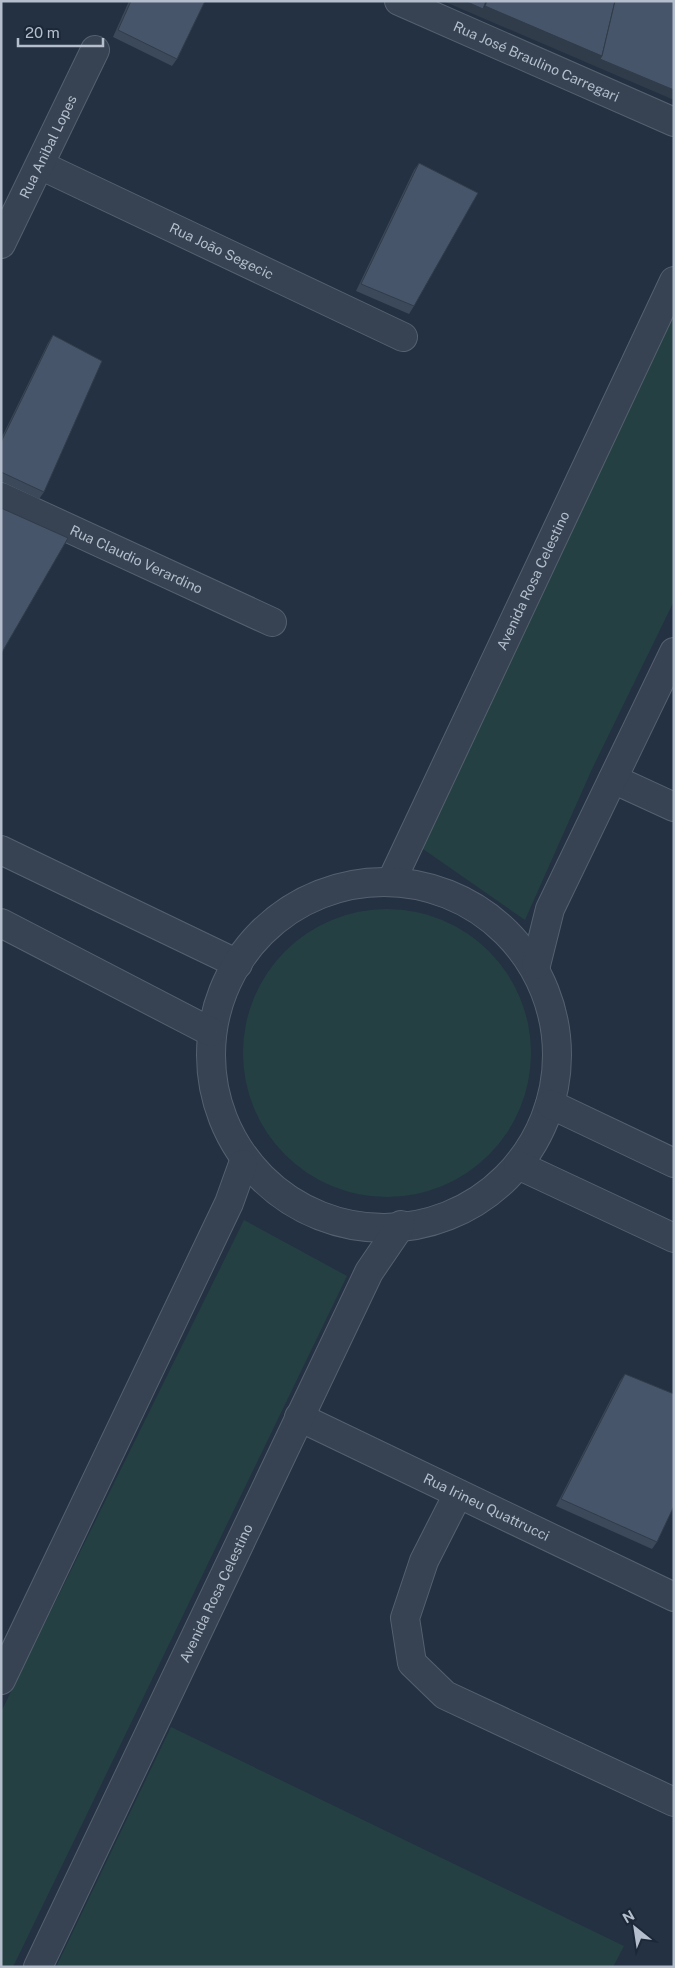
<svg xmlns="http://www.w3.org/2000/svg" width="675" height="1968" viewBox="0 0 675 1968" font-family="'Public Sans',sans-serif">
<rect width="100%" height="100%" fill="#233142"/>
<g fill="#254043">
<polygon points="674,311 674,601 592,769 525,920 423,849"/>
<circle cx="387" cy="1053" r="144"/>
<polygon points="244,1220 347,1276 13,1967 1,1967 1,1712"/>
<polygon points="171,1727 624,1946 613,1967 56,1967"/>
</g>
<g fill="none" stroke-linecap="round" stroke-linejoin="round">
<g stroke="#55616f" stroke-width="30">
<g id="minor">
<path id="s1" d="M399,1L674,122"/>
<path id="s2" d="M40,165L403,337"/>
<path id="s3" d="M1,244L95,50"/>
<path id="s4" d="M1,497L272,622"/>
<polyline points="613,779 674,807"/>
<polyline points="1,850 238,964"/>
<path id="s5" d="M392,880L674,281"/>
<circle cx="384" cy="1055" r="173"/>
<polyline points="1,923 211,1032"/>
<polyline points="536,965 550,909 674,652"/>
<polyline points="550,1104 674,1163"/>
<polyline points="518,1165 674,1238"/>
<path id="s6" d="M299,1417L674,1597"/>
<polyline points="458,1494 424,1561 405,1618 412,1663 445,1695 674,1802"/>
<polyline points="1,1680 229,1203 243,1164"/>
<path id="s7" d="M38,1967L369,1272L401,1225"/>
</g>
</g>
<use href="#minor" stroke="#374352" stroke-width="28"/>
</g>
<g fill="#3c495a">
<polygon points="129,1 205,1 177,59 172,66 113,37"/>
<polygon points="419,163 414,306 409,314 356,291 414,170"/>
<polygon points="53,335 44,492 39,499 1,481 1,439 48,343"/>
<polygon points="625,1374 657,1542 652,1549 556,1506 620,1381"/>
</g>
<polygon fill="#313c4a" points="443,1 465,1 483,9 485,6 602,56 674,90 674,100"/>
<g fill="#465569" stroke="#313c4a">
<polygon points="131,1 205,1 177,59 118,30"/>
<polygon points="465,1 486,1 483,9"/>
<polygon points="487,1 615,1 602,56 485,6"/>
<polygon points="615,1 674,1 674,90 600,59 602,56"/>
<polygon points="419,163 478,193 414,306 361,284"/>
<polygon points="53,335 102,361 44,492 1,472 1,442"/>
<polygon points="1,508 68,538 1,654"/>
<polygon points="625,1374 674,1394 674,1506 657,1542 561,1499"/>
</g>
<g text-anchor="middle" dominant-baseline="central" stroke-width="4.5" stroke-linejoin="round" paint-order="stroke">
<g font-size="14" fill="#b4becc" stroke="#1c2837">
<text stroke="none"><textPath href="#s1" startOffset="150">Rua José Braulino Carregari</textPath></text>
<text stroke="none"><textPath href="#s3" startOffset="108">Rua Anibal Lopes</textPath></text>
<text stroke="none"><textPath href="#s2" startOffset="201">Rua João Segecic</textPath></text>
<text stroke="none"><textPath href="#s4" startOffset="149">Rua Claudio Verardino</textPath></text>
<text stroke="none"><textPath href="#s5" startOffset="331">Avenida Rosa Celestino</textPath></text>
<text stroke="none"><textPath href="#s6" startOffset="208">Rua Irineu Quattrucci</textPath></text>
<text stroke="none"><textPath href="#s7" startOffset="414">Avenida Rosa Celestino</textPath></text>
</g>
</g>
<rect width="675" height="1968" fill="none" stroke="#b4becc" stroke-width="5"/>
<g transform="translate(635 1928) rotate(330)" stroke="#1c2837" stroke-width="4" paint-order="stroke">
<path d="M0-4L9 19L0 12L-9 19Z" fill="#b4becc"/>
<text y="-8" font-size="14" font-weight="bold" text-anchor="middle" fill="#b4becc">N</text>
</g>
<path d="M18 38v8h85v-8" fill="none" stroke="#b4becc" stroke-width="2.5"/>
<text x="25" y="38" font-size="15" fill="#b4becc" stroke="#1c2837" stroke-width="4" paint-order="stroke">20 m</text>
</svg>
